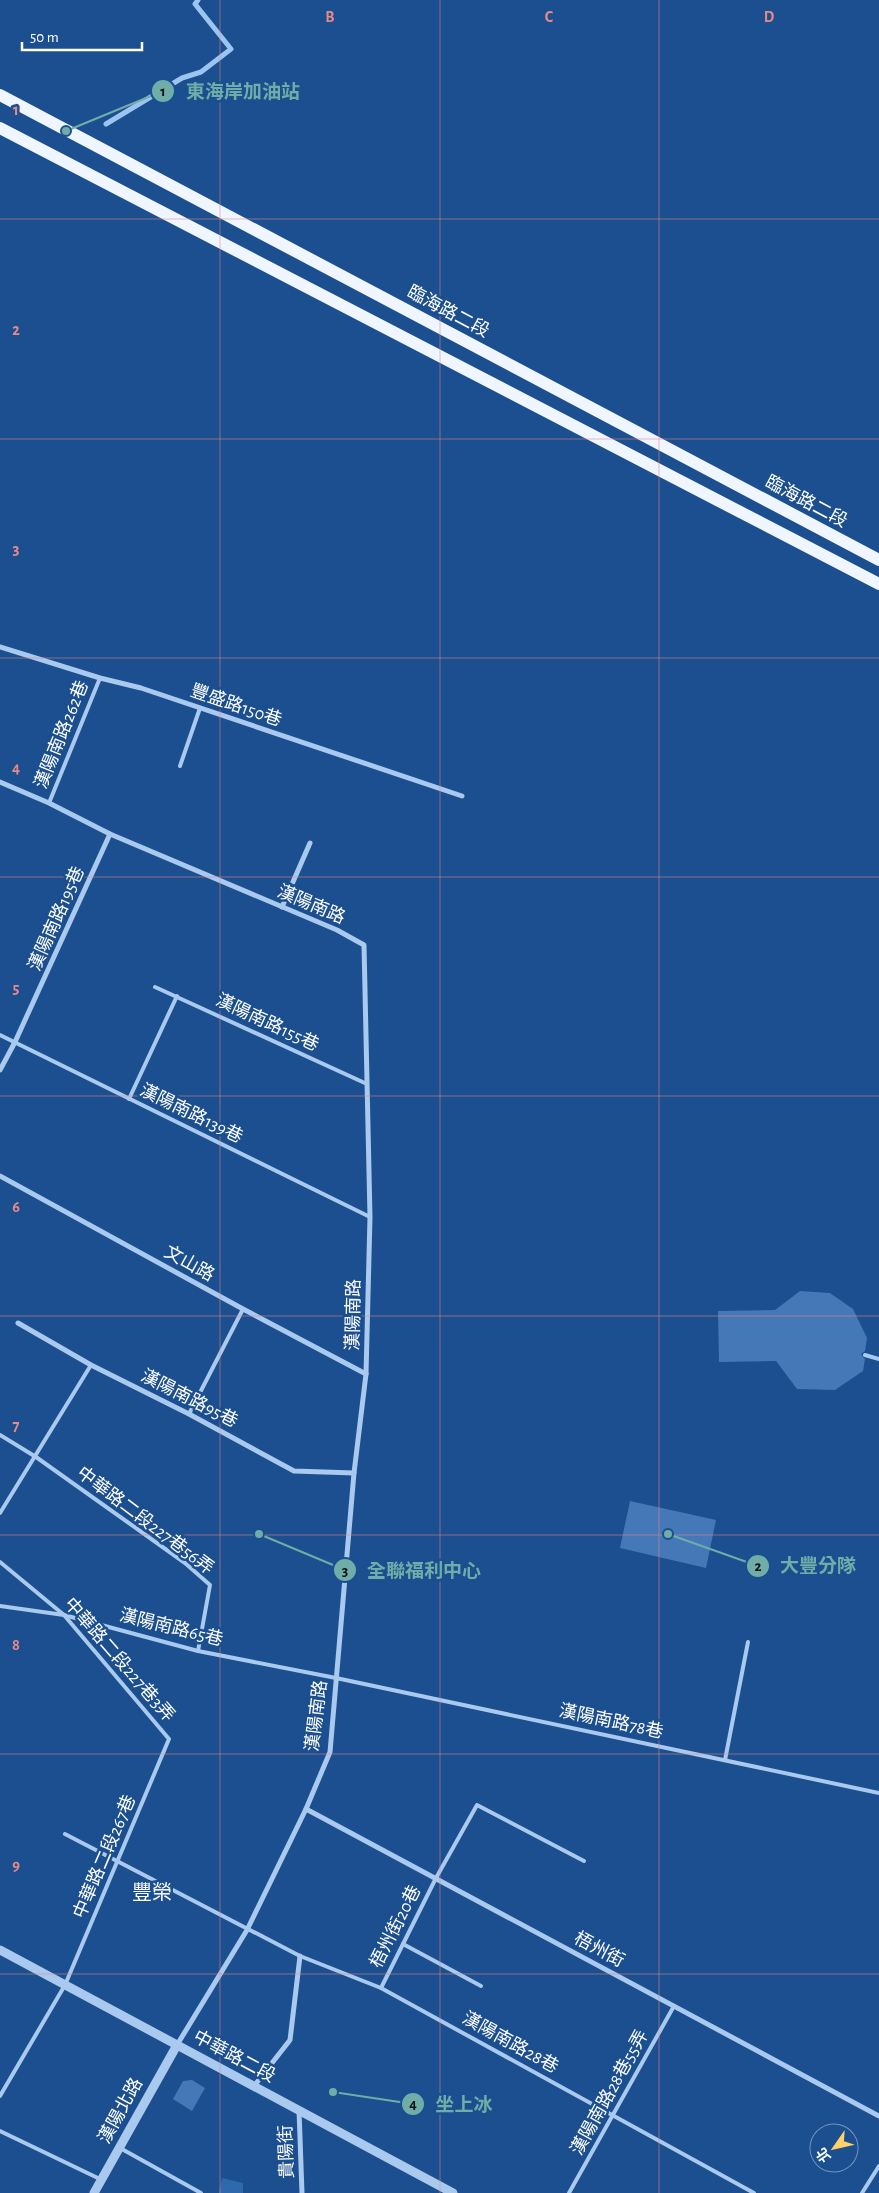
<svg xmlns="http://www.w3.org/2000/svg" width="879" height="2193" viewBox="0 0 879 2193" font-family="'Alegreya Sans','Noto Sans TC',sans-serif">
<rect width="100%" height="100%" fill="#1b4f8f"/>
<polygon fill="#2e69ad" points="222,2178 243,2183 243,2193 219,2193"/>
<g fill="none" stroke-linecap="round" stroke-linejoin="round">
<polyline stroke="#9cc4f0" stroke-width="5" points="106,124 182,78 201,72 231,49 195,4 198,0"/>
</g>
<g fill="#4478b7">
<polygon points="800,1291 830,1293 853,1309 867,1338 865,1351 861,1354 865,1359 863,1371 835,1390 797,1389 776,1361 719,1362 718,1311 775,1310"/>
<polygon points="630,1501 716,1520 706,1568 620,1548"/>
<polygon points="192,2080 205,2088 192,2111 173,2099 183,2081"/>
</g>
<g fill="none" stroke-linecap="round" stroke-linejoin="round">
<g stroke="#a9c9ee" stroke-width="4">
<polyline points="180,766 200,708"/>
<polyline points="49,803 100,678"/>
<polyline points="155,987 367,1084"/>
<polyline points="0,1035 370,1217"/>
<polyline points="129,1099 177,996"/>
<polyline points="865,1355 879,1359"/>
<polyline points="189,1414 243,1309"/>
<polyline points="0,1435 36,1457 185,1563 210,1585 198,1651"/>
<polyline points="0,1513 91,1365"/>
<polyline points="0,1562 64,1615 169,1739 65,1985 0,2096"/>
<polyline points="0,1606 64,1615 198,1651 336,1678 879,1793"/>
<polyline points="725,1760 748,1642"/>
<polyline points="65,1834 300,1956 381,1988 754,2193"/>
<polyline points="403,1944 481,1986"/>
<polyline points="381,1988 436,1878 477,1805 584,1861"/>
<polyline points="0,2131 102,2180"/>
<polyline points="120,2148 201,2193"/>
<polyline points="569,2193 674,2006"/>
<polyline points="862,2193 879,2166"/>
</g>
<g stroke="#a9c9ee" stroke-width="5">
<polyline points="0,647 100,678 141,688 462,796"/>
<polyline points="0,782 49,803 110,834 337,930 364,945 370,1217 366,1374 354,1473 330,1752 306,1809 247,1930 177,2045"/>
<polyline points="282,907 310,843"/>
<polyline points="0,1070 15,1042 110,834"/>
<polyline points="0,1176 243,1309 366,1374"/>
<polyline points="18,1323 91,1365 189,1414 294,1471 354,1473"/>
<polyline points="306,1809 879,2116"/>
<polyline points="254,2086 290,2040 300,1956"/>
<polyline points="299,2110 302,2193"/>
</g>
<g stroke="#a9c9ee" stroke-width="9">
<polyline points="0,1950 453,2193"/>
<polyline points="94,2193 177,2045"/>
</g>
<g stroke="#f0f6ff" stroke-width="12">
<polyline points="0,95 879,560"/>
<polyline points="0,128 879,584"/>
</g>
</g>
<path fill="none" stroke="#e88989" stroke-width="1" stroke-opacity="0.55" d="M220,0V2193M440,0V2193M659,0V2193M0,219H879M0,439H879M0,658H879M0,877H879M0,1096H879M0,1316H879M0,1535H879M0,1754H879M0,1974H879"/>
<g text-anchor="middle" dominant-baseline="central" stroke-width="5" stroke-linejoin="round" paint-order="stroke">
<g font-size="18" fill="#fff" stroke="#1b4f8f">
<text transform="translate(448 312) rotate(28)">臨海路二段</text>
<text transform="translate(806 502) rotate(28)">臨海路二段</text>
<text transform="translate(236 706) rotate(19)">豐盛路150巷</text>
<text transform="translate(62 735) rotate(-68)">漢陽南路262巷</text>
<text transform="translate(311 905) rotate(23)">漢陽南路</text>
<text transform="translate(57 919) rotate(-66)">漢陽南路195巷</text>
<text transform="translate(267 1023) rotate(25)">漢陽南路155巷</text>
<text transform="translate(191 1114) rotate(26)">漢陽南路139巷</text>
<text transform="translate(189 1264) rotate(29)">文山路</text>
<text transform="translate(354 1315) rotate(-89)">漢陽南路</text>
<text transform="translate(189 1399) rotate(27)">漢陽南路95巷</text>
<text transform="translate(145 1521) rotate(37)">中華路二段227巷56弄</text>
<text transform="translate(171 1628) rotate(14)">漢陽南路65巷</text>
<text transform="translate(119 1660) rotate(49)">中華路二段227巷3弄</text>
<text transform="translate(317 1716) rotate(-83)">漢陽南路</text>
<text transform="translate(611 1722) rotate(12)">漢陽南路78巷</text>
<text transform="translate(105 1857) rotate(-67)">中華路二段267巷</text>
<text transform="translate(396 1927) rotate(-63)">梧州街20巷</text>
<text transform="translate(599 1950) rotate(28)">梧州街</text>
<text transform="translate(510 2043) rotate(29)">漢陽南路28巷</text>
<text transform="translate(234 2057) rotate(28)">中華路二段</text>
<text transform="translate(610 2093) rotate(-61)">漢陽南路28巷55弄</text>
<text transform="translate(121 2111) rotate(-61)">漢陽北路</text>
<text transform="translate(287 2152) rotate(-92)">貴陽街</text>
</g>
<g font-size="20" fill="#fff" stroke="#1b4f8f">
<text x="152" y="1893">豐榮</text>
</g>
</g>
<g font-size="16" text-anchor="middle" font-weight="bold" fill="#e88989" stroke="#1b4f8f" stroke-width="5" stroke-linejoin="round" paint-order="stroke">
<text x="330" y="22">B</text>
<text x="549" y="22">C</text>
<text x="769" y="22">D</text>
<text x="16" y="115">1</text>
<text x="16" y="335">2</text>
<text x="16" y="554">3</text>
<text x="16" y="773">4</text>
<text x="16" y="993">5</text>
<text x="16" y="1212">6</text>
<text x="16" y="1431">7</text>
<text x="16" y="1650">8</text>
<text x="16" y="1870">9</text>
</g>
<path fill="none" stroke="#6fada8" stroke-width="2" d="M66 131L163 91M668 1534L758 1566M259 1534L345 1570M333 2092L413 2104"/>
<g fill="#6fada8" stroke="#1b4f8f" stroke-width="2">
<circle cx="66" cy="131" r="5"/>
<circle cx="668" cy="1534" r="5"/>
<circle cx="259" cy="1534" r="5"/>
<circle cx="333" cy="2092" r="5"/>
<circle cx="163" cy="91" r="12"/>
<circle cx="758" cy="1566" r="12"/>
<circle cx="345" cy="1570" r="12"/>
<circle cx="413" cy="2104" r="12"/>
</g>
<g font-size="15" text-anchor="middle" font-weight="bold" fill="#111">
<text x="163" y="96">1</text>
<text x="758" y="1571">2</text>
<text x="345" y="1576">3</text>
<text x="413" y="2109">4</text>
</g>
<g font-size="19" text-anchor="middle" font-weight="bold" fill="#6fada8" stroke="#1b4f8f" stroke-width="5" stroke-linejoin="round" paint-order="stroke">
<text x="243" y="98">東海岸加油站</text>
<text x="818" y="1572">大豐分隊</text>
<text x="424" y="1577">全聯福利中心</text>
<text x="464" y="2111">坐上冰</text>
</g>
<g transform="translate(834 2148) rotate(236)"><circle r="24" fill="#1b4f8f" stroke="#7695bc"/>
<path d="M0-4L9 19L0 12L-9 19Z" fill="#ffd166"/>
<text y="-8" font-size="14" font-weight="bold" text-anchor="middle" fill="#ffffff">北</text>
</g>
<path d="M22 42v8h120v-8" fill="none" stroke="#ffffff" stroke-width="2.5"/>
<text x="30" y="42" font-size="15" fill="#ffffff" stroke="#1b4f8f" stroke-width="4" paint-order="stroke">50 m</text>
</svg>
